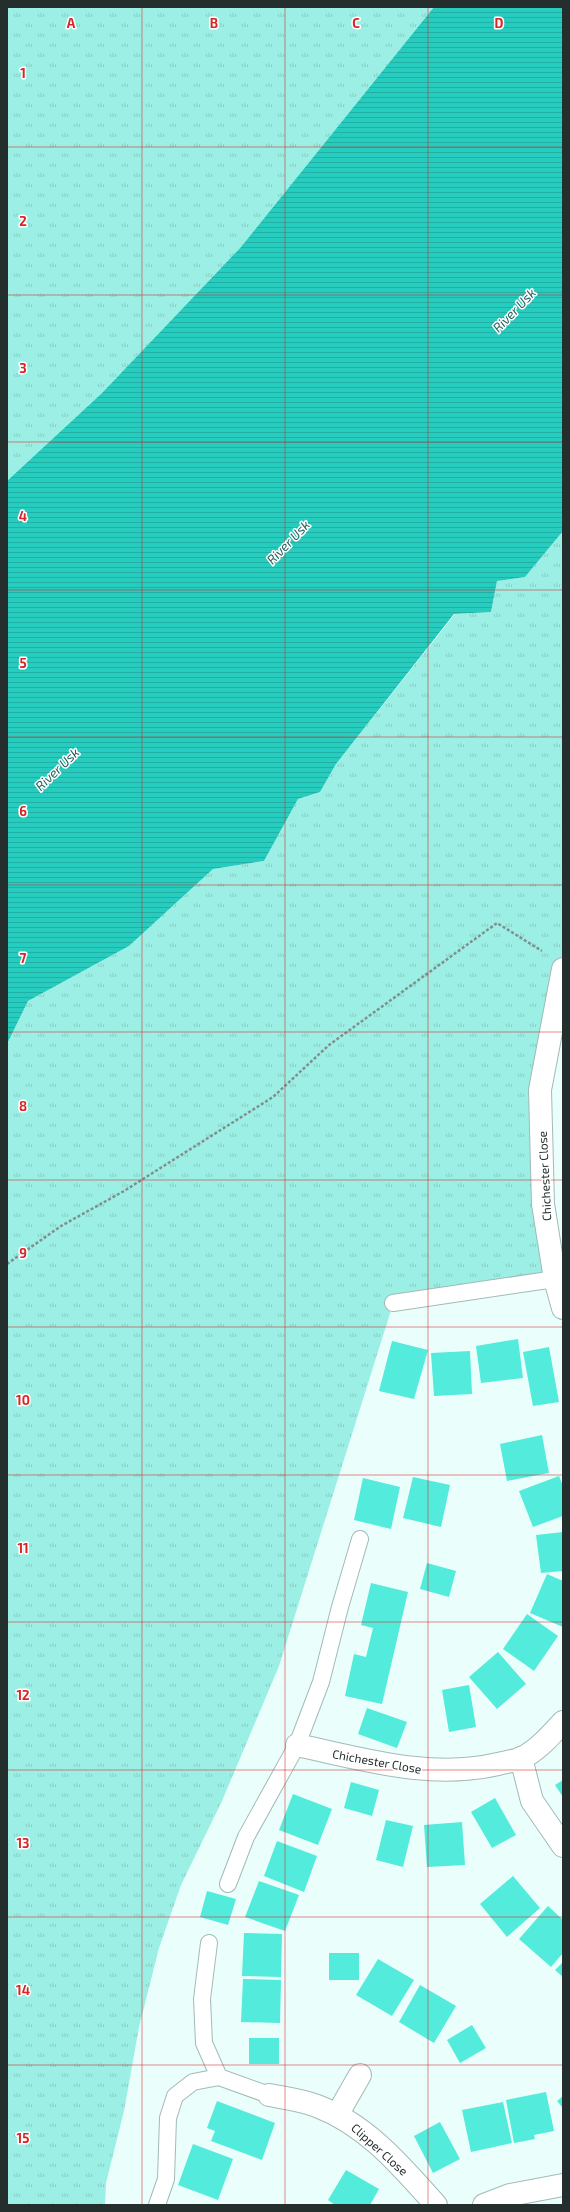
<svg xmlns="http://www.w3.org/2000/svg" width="570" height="2212" viewBox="0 0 570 2212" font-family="'Exo 2',sans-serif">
<defs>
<pattern id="grass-tufts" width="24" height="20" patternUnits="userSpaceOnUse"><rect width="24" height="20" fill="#9cefe4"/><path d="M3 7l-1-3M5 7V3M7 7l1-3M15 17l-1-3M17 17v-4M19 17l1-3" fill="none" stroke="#86cdc4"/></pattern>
<pattern id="water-rules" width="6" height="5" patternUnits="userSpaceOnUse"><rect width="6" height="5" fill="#26cdbe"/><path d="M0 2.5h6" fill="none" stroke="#22b0a4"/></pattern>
</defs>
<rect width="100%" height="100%" fill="#eafffc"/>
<g fill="url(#grass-tufts)">
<polygon points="7,7 434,7 241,247 102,393 7,481"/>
<polygon points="563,531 563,969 540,1090 555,1279 393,1304 279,1666 222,1801 181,1885 159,1948 139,2027 124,2111 106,2183 105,2205 7,2205 7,1044 28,1001 129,946 213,869 264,861 298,799 320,792 336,764 455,614 491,612 497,581 525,577"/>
</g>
<polygon fill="url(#water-rules)" points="434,7 563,7 563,531 525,577 497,581 491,612 454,614 336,764 320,792 298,799 264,861 213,869 129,946 28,1001 7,1044 7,481 102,393 241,247"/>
<g fill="#53ebdb">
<polygon points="518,1339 523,1378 481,1383 476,1346"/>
<polygon points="392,1341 428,1350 414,1399 379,1391"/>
<polygon points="549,1347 559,1402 533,1406 523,1352"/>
<polygon points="470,1351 472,1394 434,1396 431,1353"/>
<polygon points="542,1435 549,1473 507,1481 500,1444"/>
<polygon points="559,1476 563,1486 563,1516 533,1527 519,1491"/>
<polygon points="413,1477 450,1485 441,1527 403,1518"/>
<polygon points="363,1478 400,1487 391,1529 354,1520"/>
<polygon points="563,1532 563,1571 541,1573 536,1535"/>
<polygon points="427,1563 456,1571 449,1597 420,1589"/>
<polygon points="547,1574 563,1581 563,1627 530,1613"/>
<polygon points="371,1583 408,1592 382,1704 345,1696 354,1654 366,1657 373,1628 361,1625"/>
<polygon points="527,1614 558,1636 534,1671 503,1649"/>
<polygon points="498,1652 526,1684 497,1709 469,1677"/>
<polygon points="469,1685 476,1727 449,1732 442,1690"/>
<polygon points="367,1708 407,1722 397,1748 358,1734"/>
<polygon points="563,1780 563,1797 555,1785"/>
<polygon points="351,1782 379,1790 372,1816 344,1808"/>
<polygon points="293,1794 332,1809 318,1845 279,1830"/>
<polygon points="495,1798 516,1835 492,1848 471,1812"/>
<polygon points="386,1820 413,1826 403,1867 376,1860"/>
<polygon points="462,1822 465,1865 427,1867 424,1825"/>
<polygon points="277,1841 317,1856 304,1892 264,1876"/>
<polygon points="513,1876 540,1908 507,1937 480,1904"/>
<polygon points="259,1881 299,1895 285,1931 245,1917"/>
<polygon points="207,1891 236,1899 228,1925 200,1917"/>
<polygon points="548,1906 563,1920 563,1953 551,1967 519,1939"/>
<polygon points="244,1933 282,1934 281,1977 242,1976"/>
<rect x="329" y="1953" width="30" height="27"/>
<polygon points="378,1959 414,1980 392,2016 356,1995"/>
<polygon points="563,1962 563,1977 555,1970"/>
<polygon points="243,1979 281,1980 280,2023 241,2022"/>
<polygon points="420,1985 456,2006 434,2043 399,2022"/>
<polygon points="472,2025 486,2048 460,2063 447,2040"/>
<rect x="249" y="2038" width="30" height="26"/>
<polygon points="546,2092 554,2131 534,2135 535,2139 514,2143 506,2100"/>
<polygon points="563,2096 563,2108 557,2101"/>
<polygon points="217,2101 275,2123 262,2160 211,2141 215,2131 207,2128"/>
<polygon points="503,2102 512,2143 471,2152 462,2110"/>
<polygon points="440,2122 460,2159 433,2173 414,2136"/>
<polygon points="193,2144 233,2159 218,2200 178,2185"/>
<polygon points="346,2170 379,2189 370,2205 335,2205 328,2200"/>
</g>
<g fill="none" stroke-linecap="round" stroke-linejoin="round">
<g stroke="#a2bab7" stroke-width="18">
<g id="service">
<polyline points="393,1303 555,1279"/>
<polyline points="228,1884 246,1837 297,1745 321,1682 340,1607 360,1539"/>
<polyline points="209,1943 202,1999 204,2043 219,2077 269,2095"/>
<polyline points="157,2205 166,2179 168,2118 175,2096 193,2082 219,2077"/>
</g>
</g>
<g stroke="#a2bab7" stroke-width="24">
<g id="minor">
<polyline points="563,969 540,1090 543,1204 555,1279 563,1308"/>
<path d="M297,1745C363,1759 431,1780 498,1764C505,1762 515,1761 522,1758C538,1750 551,1735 563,1722"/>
<polyline points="521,1758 532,1801 563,1846"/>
<path d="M269,2095C285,2098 302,2100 317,2106C367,2125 401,2166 436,2205"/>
<polyline points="337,2115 360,2075"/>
<polyline points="484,2205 510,2195 563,2185"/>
</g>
</g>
<polyline stroke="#81908e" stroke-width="2.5" stroke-dasharray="3 2" stroke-linecap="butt" points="7,1264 61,1226 124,1191 273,1097 329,1045 497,923 542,951"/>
<use href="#service" stroke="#fff" stroke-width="16"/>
<use href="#minor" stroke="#fff" stroke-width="22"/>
</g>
<path fill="none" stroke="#d62828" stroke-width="1" stroke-opacity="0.55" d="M142,7V2205M285,7V2205M428,7V2205M7,147H563M7,295H563M7,442H563M7,590H563M7,737H563M7,885H563M7,1032H563M7,1180H563M7,1327H563M7,1475H563M7,1622H563M7,1770H563M7,1917H563M7,2065H563"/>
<g text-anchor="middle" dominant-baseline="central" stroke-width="3" stroke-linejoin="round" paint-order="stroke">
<g font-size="12" fill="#242e2d" stroke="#fff">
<text transform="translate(544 1176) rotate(-93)">Chichester Close</text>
<text transform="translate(377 1761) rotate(10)">Chichester Close</text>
<text transform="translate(380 2149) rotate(42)">Clipper Close</text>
</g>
<g font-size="13" font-style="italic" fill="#23605a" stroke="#fff">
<text transform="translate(514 310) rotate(-46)">River Usk</text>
<text transform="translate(288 542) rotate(-46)">River Usk</text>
<text transform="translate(57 769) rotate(-44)">River Usk</text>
</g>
</g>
<g font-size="13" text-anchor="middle" font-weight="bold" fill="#d62828" stroke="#fff" stroke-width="3" stroke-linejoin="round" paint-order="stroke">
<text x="71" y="28">A</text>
<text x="214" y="28">B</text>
<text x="356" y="28">C</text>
<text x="499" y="28">D</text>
<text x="23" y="78">1</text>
<text x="23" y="226">2</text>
<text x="23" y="373">3</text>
<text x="23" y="521">4</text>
<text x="23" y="668">5</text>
<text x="23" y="816">6</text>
<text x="23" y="963">7</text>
<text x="23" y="1111">8</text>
<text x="23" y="1258">9</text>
<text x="23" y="1405">10</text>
<text x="23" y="1553">11</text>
<text x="23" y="1700">12</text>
<text x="23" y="1848">13</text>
<text x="23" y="1995">14</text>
<text x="23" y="2143">15</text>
</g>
<rect width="570" height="2212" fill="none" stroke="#242e2d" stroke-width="16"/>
</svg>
